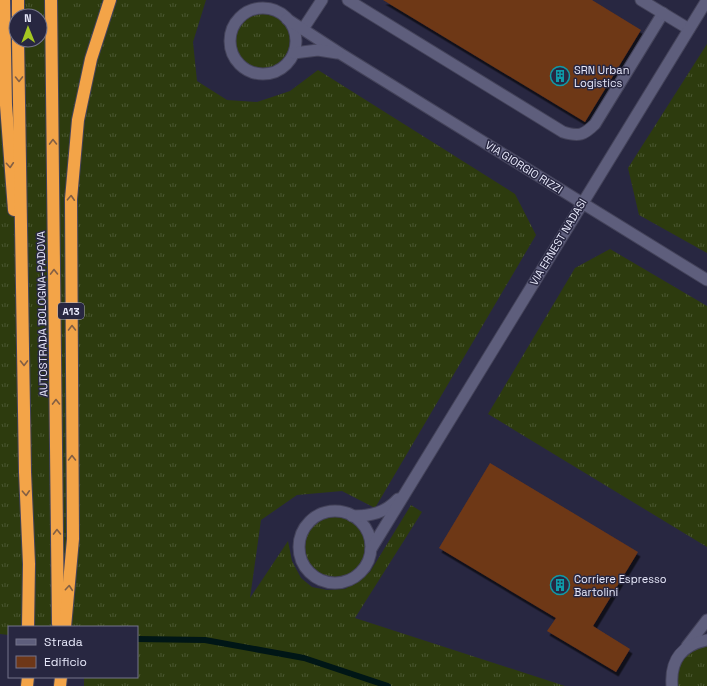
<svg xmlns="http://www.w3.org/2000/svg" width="707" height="686" viewBox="0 0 707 686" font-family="'Space Grotesk',sans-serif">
<defs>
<pattern id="grass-tufts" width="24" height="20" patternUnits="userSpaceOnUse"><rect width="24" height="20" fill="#2d3b0e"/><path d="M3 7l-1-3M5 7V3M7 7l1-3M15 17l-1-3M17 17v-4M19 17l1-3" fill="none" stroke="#4b5732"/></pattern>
<filter id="shadow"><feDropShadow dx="2.5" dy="4.5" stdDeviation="0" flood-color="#0009"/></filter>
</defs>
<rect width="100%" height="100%" fill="#282741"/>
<g fill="url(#grass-tufts)" fill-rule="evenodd">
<path d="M0,0H206L193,42L197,81L227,100L257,102L290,91L318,70L515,194L536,235L375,508L342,491L297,495L261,520L250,598L288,541L292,561L301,578L312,587L327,590L345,589L370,572L411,505L422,512L355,618L565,686H84V677H137V627H9V635L0,634ZM16,16H40V40H16Z"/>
<circle cx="261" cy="40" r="29"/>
<polygon points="707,44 707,253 639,215 628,168"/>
<polygon points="610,249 707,306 707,547 488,414 575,268"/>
<circle cx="335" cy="547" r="30"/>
<path d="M707,646V686H678C673,664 687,651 707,646Z"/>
</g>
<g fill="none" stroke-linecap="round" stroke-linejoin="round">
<polyline stroke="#001616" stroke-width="6" points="137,639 205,640 304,658 388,686"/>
</g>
<g fill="#6e3718" filter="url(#shadow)">
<polygon points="383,0 592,0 641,30 585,122"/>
<polygon points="490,463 638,552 593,626 630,649 616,672 547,631 556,618 439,548"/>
</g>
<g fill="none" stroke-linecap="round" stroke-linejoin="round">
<g stroke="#44435a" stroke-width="13">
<g id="service">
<path d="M348,0L563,132C579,137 584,135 595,124L663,13"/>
<polyline points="641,0 689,29"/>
<polyline points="303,29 322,0"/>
</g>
</g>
<g stroke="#44435a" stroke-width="13">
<g id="minor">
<circle cx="263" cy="41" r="33"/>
<polyline points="287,19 341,54 707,280"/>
<polyline points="294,53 318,50 337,53"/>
<circle cx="335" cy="547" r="36"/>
<path d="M352,516C371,516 385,513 398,499"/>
<polyline points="371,549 707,0"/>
<polyline points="687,646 707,620"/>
<path d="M672,686C670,660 682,645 707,640"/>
</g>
</g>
<g stroke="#44435a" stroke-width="14">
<g id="motorway">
<polyline points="4,0 6,105 14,210"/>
<polyline points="18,0 18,16"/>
<polyline points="51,0 58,624"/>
<polyline points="18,40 25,472 29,564 28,627"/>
<polyline points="65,627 73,539 71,199 78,120 91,59 110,0"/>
<polyline points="27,686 28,677"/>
<polyline points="60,686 61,677"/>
</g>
</g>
<use href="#service" stroke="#5e5e7c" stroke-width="11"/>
<use href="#minor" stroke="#5e5e7c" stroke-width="11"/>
<use href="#motorway" stroke="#f3a448" stroke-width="12"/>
</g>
<defs><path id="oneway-chevron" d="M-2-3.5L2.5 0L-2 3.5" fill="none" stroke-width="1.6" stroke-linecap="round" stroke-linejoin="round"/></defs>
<g stroke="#835f44">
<use href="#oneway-chevron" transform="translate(19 79) rotate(89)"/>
<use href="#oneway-chevron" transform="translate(53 142) rotate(-91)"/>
<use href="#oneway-chevron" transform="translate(10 165) rotate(86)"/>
<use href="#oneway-chevron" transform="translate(71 198) rotate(-87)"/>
<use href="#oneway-chevron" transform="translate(54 272) rotate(-91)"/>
<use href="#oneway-chevron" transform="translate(72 328) rotate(-90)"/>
<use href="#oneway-chevron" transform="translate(24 363) rotate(89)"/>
<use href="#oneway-chevron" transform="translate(56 402) rotate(-91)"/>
<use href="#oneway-chevron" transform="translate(72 458) rotate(-90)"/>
<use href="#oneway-chevron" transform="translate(26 493) rotate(87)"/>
<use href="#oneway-chevron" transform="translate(57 532) rotate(-91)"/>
<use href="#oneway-chevron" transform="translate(69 588) rotate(-85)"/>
</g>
<defs>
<g id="building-ring" transform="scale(1)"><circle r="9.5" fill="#282741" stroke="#0f9aa8" stroke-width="1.5"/><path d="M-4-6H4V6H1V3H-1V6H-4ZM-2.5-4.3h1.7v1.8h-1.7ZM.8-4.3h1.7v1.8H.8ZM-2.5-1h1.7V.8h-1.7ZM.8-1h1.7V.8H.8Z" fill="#0f9aa8"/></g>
</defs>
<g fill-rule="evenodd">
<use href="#building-ring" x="560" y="76"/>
<use href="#building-ring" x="560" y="585"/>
</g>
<g text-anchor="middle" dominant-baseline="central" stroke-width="3" stroke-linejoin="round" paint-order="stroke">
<rect fill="#282741" stroke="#aeaec2" stroke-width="1" x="58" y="303" width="26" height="16" rx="3"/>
<g font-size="10" font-weight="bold" fill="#e7e8fa">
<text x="71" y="311">A13</text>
</g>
<g font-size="11" fill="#e7e8fa" stroke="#282741" text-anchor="start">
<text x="574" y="70">SRN Urban<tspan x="574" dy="13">Logistics</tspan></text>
<text x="574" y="579">Corriere Espresso<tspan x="574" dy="13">Bartolini</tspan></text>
</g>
<g font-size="11" fill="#e7e8fa" stroke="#282741">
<text transform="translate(524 167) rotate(32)">VIA GIORGIO RIZZI</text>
<text transform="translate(558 242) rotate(-59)">VIA ERNEST NADASI</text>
<text transform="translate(42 314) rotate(-91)">AUTOSTRADA BOLOGNA-PADOVA</text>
</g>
</g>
<rect x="8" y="626" width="130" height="52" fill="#282741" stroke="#74748b"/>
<rect x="16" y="639" width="20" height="6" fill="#5e5e7c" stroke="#74748b"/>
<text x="44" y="646" font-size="12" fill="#e7e8fa">Strada</text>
<rect x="16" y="656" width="20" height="12" fill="#6e3718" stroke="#74748b"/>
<text x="44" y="666" font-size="12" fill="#e7e8fa">Edificio</text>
<g transform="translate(28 28) rotate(359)"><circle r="19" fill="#282741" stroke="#74748b"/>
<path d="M0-3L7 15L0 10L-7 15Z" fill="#a5c822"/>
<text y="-6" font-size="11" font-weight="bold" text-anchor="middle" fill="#e7e8fa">N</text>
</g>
</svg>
